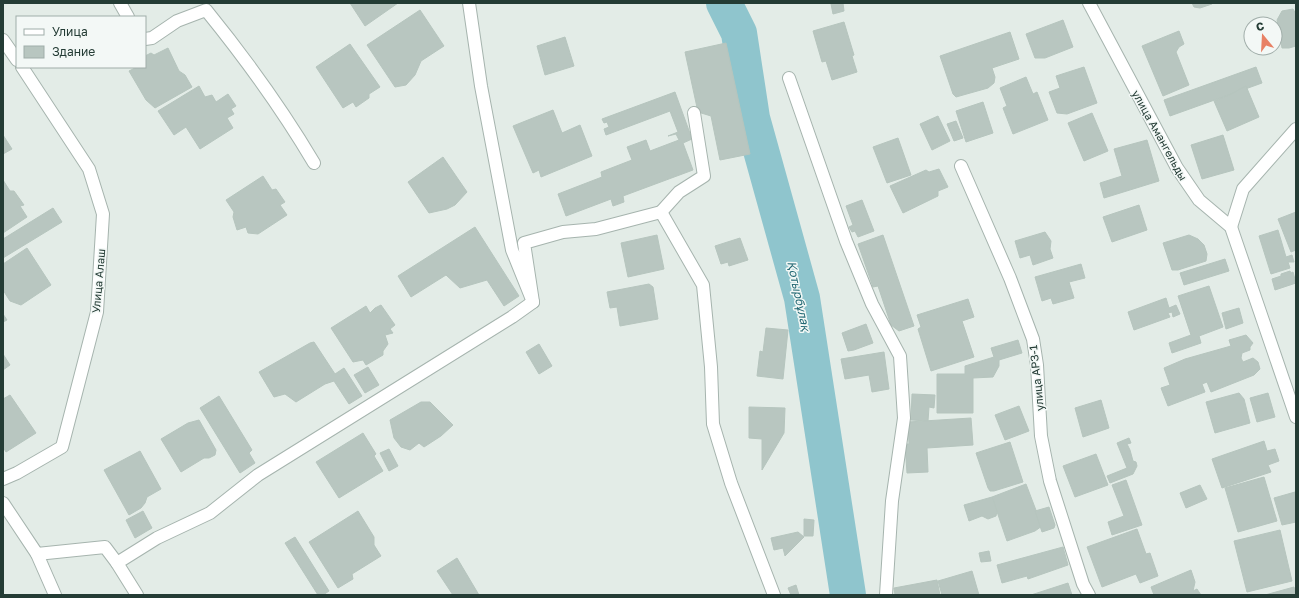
<svg xmlns="http://www.w3.org/2000/svg" width="1299" height="598" viewBox="0 0 1299 598" font-family="'Golos Text',sans-serif">
<rect width="100%" height="100%" fill="#e3ece7"/>
<g fill="none" stroke-linecap="round" stroke-linejoin="round">
<polyline stroke="#8fc5cd" stroke-width="36" points="724,3 739,33 752,118 802,298 848,595"/>
</g>
<g fill="#b8c6c0" stroke="#b6c5be">
<polygon points="350,3 398,3 365,26"/>
<polygon points="834,3 843,3 844,11 833,14 831,4"/>
<polygon points="1192,3 1211,3 1212,4 1200,8 1194,7"/>
<polygon points="1293,9 1296,14 1296,46 1289,48 1282,48 1277,20 1282,11"/>
<polygon points="420,10 444,46 421,61 415,75 406,85 395,87 367,45"/>
<polygon points="1063,20 1073,47 1045,58 1035,58 1026,34"/>
<polygon points="844,22 854,55 852,56 857,72 832,80 826,61 822,62 813,31"/>
<polygon points="1179,31 1184,44 1179,47 1176,52 1189,85 1163,96 1142,46"/>
<polygon points="1010,32 1019,59 992,68 995,77 994,83 988,88 956,97 953,94 940,56"/>
<polygon points="565,37 574,66 545,75 537,46"/>
<polygon points="726,43 750,154 720,160 711,116 698,112 685,52"/>
<polygon points="350,44 380,87 369,94 369,98 356,107 353,102 343,108 316,67"/>
<polygon points="168,48 179,71 185,75 192,87 155,108 146,100 129,71 137,67 145,67 145,56 151,53 154,55"/>
<polygon points="1084,67 1097,103 1067,114 1057,113 1049,92 1060,88 1056,76"/>
<polygon points="1256,67 1262,83 1170,116 1164,100"/>
<polygon points="1026,77 1033,94 1037,92 1048,120 1013,134 1003,108 1007,106 1000,88"/>
<polygon points="199,86 205,97 212,95 216,102 228,94 236,106 231,109 234,114 227,118 233,128 200,149 186,127 174,135 158,111"/>
<polygon points="1246,86 1259,117 1227,131 1214,101 1229,95"/>
<polygon points="675,92 692,139 683,143 693,170 623,196 624,202 613,206 611,199 566,216 558,194 602,177 601,172 632,160 627,147 646,140 650,151 679,140 676,134 668,136 678,132 670,111 606,135 604,129 609,127 607,122 604,123 602,119"/>
<polygon points="983,102 993,133 966,142 956,111"/>
<polygon points="553,110 562,133 580,125 592,156 541,177 539,170 533,173 513,126"/>
<polygon points="1092,113 1108,151 1084,161 1068,123"/>
<polygon points="938,116 950,141 932,150 920,124"/>
<polygon points="956,121 963,138 954,141 947,124"/>
<polygon points="3,135 12,149 3,154"/>
<polygon points="1223,135 1234,170 1202,179 1191,145"/>
<polygon points="898,138 911,175 887,183 873,147"/>
<polygon points="1147,140 1159,181 1104,198 1100,183 1122,176 1114,149"/>
<polygon points="443,157 467,192 455,205 447,209 429,213 408,182"/>
<polygon points="939,169 948,187 938,191 938,196 903,213 890,186 926,170 929,172"/>
<polygon points="263,176 272,190 276,189 285,202 280,205 287,215 258,234 248,233 246,227 237,230 233,217 234,212 226,200"/>
<polygon points="3,180 10,191 14,191 24,205 20,206 27,217 3,233"/>
<polygon points="862,200 874,231 858,237 855,231 852,232 849,227 853,225 846,206"/>
<polygon points="1139,205 1147,230 1112,242 1103,217"/>
<polygon points="53,208 62,222 3,258 3,239"/>
<polygon points="1296,212 1296,250 1291,252 1278,219"/>
<polygon points="475,227 519,296 504,306 487,280 460,288 446,275 411,297 398,276"/>
<polygon points="1278,230 1286,257 1292,255 1294,262 1288,262 1290,268 1271,274 1259,236"/>
<polygon points="1045,232 1051,241 1050,249 1053,258 1033,265 1030,255 1020,258 1015,241"/>
<polygon points="657,235 664,269 628,277 621,243"/>
<polygon points="883,235 914,326 899,331 891,325 878,286 873,287 858,244"/>
<polygon points="1189,235 1198,239 1204,245 1207,254 1206,261 1178,270 1172,270 1163,243"/>
<polygon points="740,238 748,260 729,266 728,262 721,264 715,246"/>
<polygon points="27,248 51,285 21,305 10,301 3,290 3,264"/>
<polygon points="1225,259 1229,271 1184,285 1180,273"/>
<polygon points="1081,264 1085,278 1069,282 1074,298 1053,304 1051,298 1042,301 1035,277"/>
<polygon points="1290,271 1291,273 1293,272 1296,283 1275,290 1272,279 1281,276 1281,274"/>
<polygon points="649,284 653,287 658,319 620,326 617,307 610,308 607,292"/>
<polygon points="1209,286 1223,327 1199,336 1201,343 1172,353 1169,343 1191,335 1178,296"/>
<polygon points="1166,298 1169,308 1176,305 1180,314 1173,317 1172,312 1168,313 1170,317 1134,330 1128,312"/>
<polygon points="968,299 974,317 962,321 974,357 931,371 918,329 921,327 917,315"/>
<polygon points="381,305 395,325 390,329 393,333 385,335 388,344 383,351 383,355 366,365 363,360 353,362 331,328 366,306 370,313 375,308"/>
<polygon points="1239,308 1243,323 1226,329 1222,313"/>
<polygon points="3,314 7,320 3,322"/>
<polygon points="866,324 873,343 854,350 848,351 842,333"/>
<polygon points="766,328 788,330 783,379 757,376 760,351 763,352"/>
<polygon points="1246,335 1253,343 1250,347 1250,350 1242,353 1241,358 1243,362 1253,358 1258,362 1260,369 1254,375 1211,392 1207,382 1202,384 1205,392 1168,406 1161,388 1170,385 1164,368 1185,359 1231,346 1229,340"/>
<polygon points="1018,340 1022,353 999,360 999,366 993,377 973,378 973,413 937,413 937,374 965,374 965,366 994,357 991,348"/>
<polygon points="314,342 335,374 344,368 362,396 349,404 334,381 325,384 296,402 285,394 274,397 259,372 310,343"/>
<polygon points="539,344 552,366 539,374 526,352"/>
<polygon points="884,352 889,389 872,392 869,375 845,379 841,359"/>
<polygon points="3,354 10,365 3,370"/>
<polygon points="368,367 379,385 365,393 354,375"/>
<polygon points="1239,393 1244,399 1250,423 1215,433 1206,402"/>
<polygon points="1268,393 1275,417 1257,422 1250,398"/>
<polygon points="912,394 935,395 934,408 929,407 928,421 911,420"/>
<polygon points="10,395 36,433 6,452 3,447 3,399"/>
<polygon points="219,396 252,450 249,453 255,463 240,473 200,408"/>
<polygon points="1101,400 1109,428 1083,437 1075,408"/>
<polygon points="421,402 430,402 453,425 441,436 424,447 419,443 410,450 401,447 394,438 390,420"/>
<polygon points="1019,406 1029,431 1005,440 995,415"/>
<polygon points="749,407 785,408 784,433 762,470 762,439 749,438"/>
<polygon points="971,418 973,445 927,448 928,472 907,473 905,444 909,444 908,422"/>
<polygon points="199,420 216,450 215,455 209,458 204,458 181,472 161,439 188,423"/>
<polygon points="363,433 376,454 374,456 383,471 339,498 316,462"/>
<polygon points="1129,438 1131,443 1127,444 1130,450 1133,461 1136,462 1137,466 1133,474 1110,483 1107,476 1127,468 1117,443"/>
<polygon points="1264,441 1267,451 1275,449 1279,461 1268,465 1271,472 1222,488 1212,459"/>
<polygon points="1010,442 1023,482 994,491 990,491 988,488 976,453"/>
<polygon points="389,449 398,466 389,471 380,453"/>
<polygon points="140,451 161,489 147,497 145,503 141,508 129,515 104,470"/>
<polygon points="1096,454 1108,485 1075,497 1063,466"/>
<polygon points="1264,477 1277,521 1238,532 1225,488"/>
<polygon points="1126,480 1142,525 1112,535 1108,522 1124,516 1112,485"/>
<polygon points="1026,484 1042,526 1035,531 1007,541 992,497"/>
<polygon points="1200,485 1207,499 1186,508 1180,493"/>
<polygon points="1295,492 1296,497 1296,522 1282,525 1274,498"/>
<polygon points="992,497 997,511 996,516 988,519 982,516 969,521 964,505"/>
<polygon points="1049,507 1055,525 1054,528 1042,532 1035,511"/>
<polygon points="143,511 152,528 135,538 126,520"/>
<polygon points="358,511 374,537 374,545 381,556 352,574 353,579 338,588 309,542"/>
<polygon points="804,519 814,520 813,536 804,536"/>
<polygon points="1137,529 1146,554 1150,553 1158,576 1140,583 1136,574 1102,587 1087,547"/>
<polygon points="1280,530 1292,581 1247,592 1234,541"/>
<polygon points="798,532 804,537 785,556 783,548 774,550 771,538"/>
<polygon points="295,537 329,591 323,595 318,595 285,543"/>
<polygon points="1063,547 1068,565 1028,579 1027,576 1002,583 997,565"/>
<polygon points="989,551 991,561 981,562 979,553"/>
<polygon points="457,558 479,595 453,595 437,571"/>
<polygon points="1191,570 1195,582 1193,591 1197,589 1201,595 1154,595 1151,587"/>
<polygon points="972,571 979,595 942,595 938,581"/>
<polygon points="937,580 940,595 895,595 894,588"/>
<polygon points="1068,583 1072,595 1031,595"/>
<polygon points="796,585 799,595 791,595 788,588"/>
<polygon points="1294,587 1296,595 1265,595"/>
</g>
<g fill="none" stroke-linecap="round" stroke-linejoin="round">
<g stroke="#a6b4ae" stroke-width="14">
<g id="minor">
<polyline points="120,3 128,17"/>
<polyline points="469,3 481,86 512,250 533,302 524,243 563,232 596,229 661,212 703,285 711,367 713,424 731,483 774,595"/>
<polyline points="1089,3 1177,168 1199,200 1231,227 1296,417"/>
<path d="M145,39L152,38L177,21L206,10C245,58 282,109 314,163"/>
<polyline points="3,40 17,60"/>
<polyline points="789,78 846,241 872,304 900,356 904,418 892,501 886,595"/>
<polyline points="961,166 1010,278 1033,339 1037,365 1041,436 1050,481 1083,584 1089,595"/>
<polyline points="661,212 679,192 704,176 694,113"/>
<polyline points="1231,227 1243,189 1296,129"/>
<polyline points="3,479 17,473 62,447 97,312 103,214 89,169 22,67"/>
<polyline points="3,503 37,554 105,547 117,563"/>
<polyline points="37,554 55,595"/>
<polyline points="137,595 117,563 157,538 210,513 258,475 512,317 533,302"/>
</g>
</g>
<use href="#minor" stroke="#fff" stroke-width="12"/>
</g>
<g text-anchor="middle" dominant-baseline="central" stroke-width="3" stroke-linejoin="round" paint-order="stroke">
<g font-size="11" fill="#243c35" stroke="#f3f8f6">
<text transform="translate(1160 135) rotate(61)">улица Амангельды</text>
<text transform="translate(98 281) rotate(-85)">Улица Алаш</text>
<text transform="translate(1036 378) rotate(-96)">улица АРЗ-1</text>
</g>
<g font-size="12" font-style="italic" fill="#226873" stroke="#f3f8f6">
<text transform="translate(799 296) rotate(78)">Қотырбұлақ</text>
</g>
</g>
<rect width="1299" height="598" fill="none" stroke="#243c35" stroke-width="8"/>
<rect x="16" y="16" width="130" height="52" fill="#f3f8f6" stroke="#a0ada9"/>
<rect x="24" y="29" width="20" height="6" fill="#ffffff" stroke="#a0ada9"/>
<text x="52" y="36" font-size="12" fill="#243c35">Улица</text>
<rect x="24" y="46" width="20" height="12" fill="#b8c6c0" stroke="#a0ada9"/>
<text x="52" y="56" font-size="12" fill="#243c35">Здание</text>
<g transform="translate(1263 36) rotate(342)"><circle r="19" fill="#f3f8f6" stroke="#a0ada9"/>
<path d="M0-3L7 15L0 10L-7 15Z" fill="#e88165"/>
<text y="-6" font-size="11" font-weight="bold" text-anchor="middle" fill="#243c35">С</text>
</g>
</svg>
